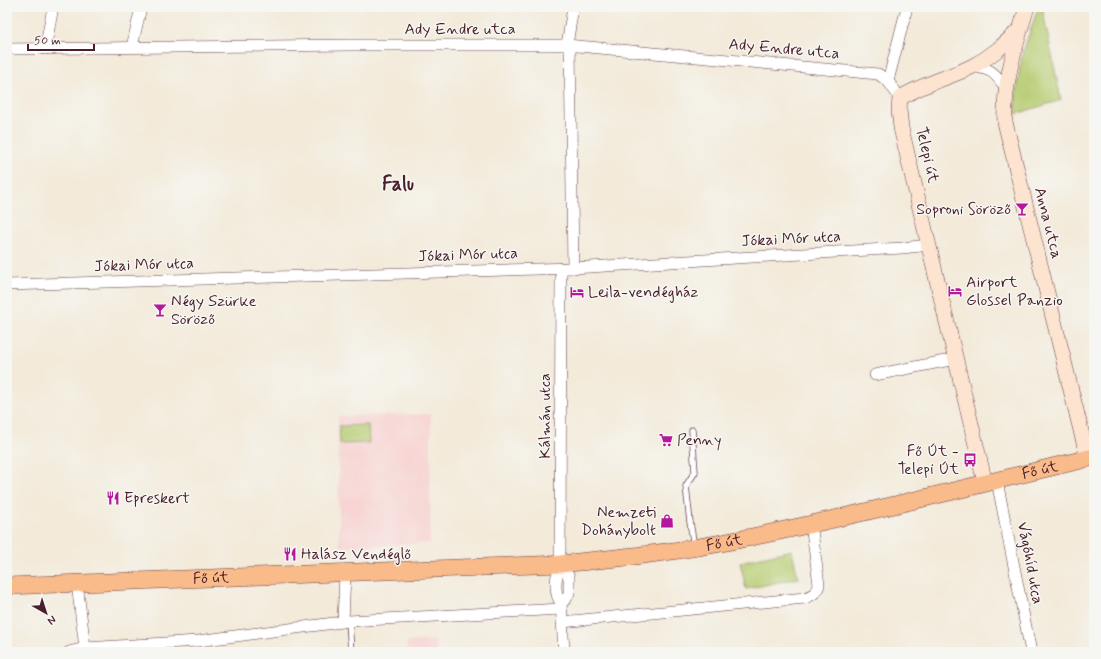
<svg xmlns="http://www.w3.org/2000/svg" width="1101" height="659" viewBox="0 0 1101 659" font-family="Mynerve,sans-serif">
<rect width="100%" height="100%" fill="#f6f6f2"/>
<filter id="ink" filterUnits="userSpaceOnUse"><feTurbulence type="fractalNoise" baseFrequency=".025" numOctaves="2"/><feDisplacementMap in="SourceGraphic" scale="8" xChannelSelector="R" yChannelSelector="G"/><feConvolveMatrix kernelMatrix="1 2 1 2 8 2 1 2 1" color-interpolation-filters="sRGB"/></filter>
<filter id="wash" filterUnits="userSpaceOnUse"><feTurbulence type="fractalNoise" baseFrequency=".012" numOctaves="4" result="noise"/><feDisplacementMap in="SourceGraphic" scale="16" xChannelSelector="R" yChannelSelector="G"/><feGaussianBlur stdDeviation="0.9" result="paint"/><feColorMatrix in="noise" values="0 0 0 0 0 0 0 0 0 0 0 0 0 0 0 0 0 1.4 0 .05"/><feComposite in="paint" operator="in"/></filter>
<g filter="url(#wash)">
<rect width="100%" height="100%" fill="#f3ead9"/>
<g fill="#f7d0cf">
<polygon points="431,414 430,543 339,547 338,416"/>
<polygon points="436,640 437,652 407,652 406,642"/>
</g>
<g fill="#b6cb70" stroke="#80754e">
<polygon points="1042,7 1061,100 1016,114 1016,95 1022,55 1038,8"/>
<polygon points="368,425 369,443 340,444 339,426"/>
<polygon points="792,550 798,578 746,589 740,562"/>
</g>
</g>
<g filter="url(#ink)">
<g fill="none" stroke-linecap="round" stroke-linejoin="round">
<g stroke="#633d45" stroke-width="7">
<g id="service">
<polyline points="692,430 695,472 686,486 690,522 694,547"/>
<polyline points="349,621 351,652"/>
</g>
</g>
<g stroke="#633d45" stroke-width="12">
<g id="minor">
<polyline points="567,45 573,7"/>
<polyline points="570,46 573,268"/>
<polyline points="132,47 141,7"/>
<polyline points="7,49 349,45 567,45 878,74 888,81 900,98"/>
<polyline points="45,49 53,7"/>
<path d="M972,66C993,70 993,71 1006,88"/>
<polyline points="888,81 907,7"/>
<path d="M561,268L560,564C556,576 553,592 561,603L564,652"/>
<polyline points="7,285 573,268 902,248 929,245"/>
<polyline points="875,375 955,359"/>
<polyline points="997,481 1031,652"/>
<polyline points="560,564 569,577 569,593 566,599 561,603"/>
<polyline points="77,583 85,648"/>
<polyline points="343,622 345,573"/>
<path d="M562,622L805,598C812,595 817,593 819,585L811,523"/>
<polyline points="69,652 85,648 198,641 349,621 561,609"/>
</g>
</g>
<g stroke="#633d45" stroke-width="16">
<g id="secondary">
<path d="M1027,7C1016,44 1003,83 1005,122L1088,459"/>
<path d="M985,483L901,128L899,110L900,98C922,84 948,78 971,67C991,57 1005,44 1020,29"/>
</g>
</g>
<g stroke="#633d45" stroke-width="18">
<g id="primary">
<path id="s1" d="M7,586L560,564C619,558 678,552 737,540C857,516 975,485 1094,457"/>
</g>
</g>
<use href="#service" stroke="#fff" stroke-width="5.5"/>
<use href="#minor" stroke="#fff" stroke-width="11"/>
<use href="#secondary" stroke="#fde4d1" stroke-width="15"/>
<use href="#primary" stroke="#fabb8b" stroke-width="17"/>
</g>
</g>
<defs>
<g id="bar-bare" transform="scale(1.08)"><path d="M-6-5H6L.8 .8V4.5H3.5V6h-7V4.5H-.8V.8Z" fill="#b5179e" stroke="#f6f6f2" stroke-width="2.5" paint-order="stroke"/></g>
<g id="hotel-bare" transform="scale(1.08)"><path d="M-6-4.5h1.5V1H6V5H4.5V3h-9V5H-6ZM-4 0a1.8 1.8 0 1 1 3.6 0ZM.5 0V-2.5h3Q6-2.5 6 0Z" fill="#b5179e" stroke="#f6f6f2" stroke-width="2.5" paint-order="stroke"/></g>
<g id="supermarket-bare" transform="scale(1.08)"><path d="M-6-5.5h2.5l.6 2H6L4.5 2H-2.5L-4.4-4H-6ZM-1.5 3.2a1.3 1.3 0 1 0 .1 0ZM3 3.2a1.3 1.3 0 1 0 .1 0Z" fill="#b5179e" stroke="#f6f6f2" stroke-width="2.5" paint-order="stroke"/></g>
<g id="bus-bare" transform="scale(1.08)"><path d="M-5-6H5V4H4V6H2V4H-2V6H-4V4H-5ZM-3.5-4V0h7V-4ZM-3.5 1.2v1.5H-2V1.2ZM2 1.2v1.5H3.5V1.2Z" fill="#b5179e" stroke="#f6f6f2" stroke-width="2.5" paint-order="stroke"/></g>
<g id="restaurant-bare" transform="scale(1.08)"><path d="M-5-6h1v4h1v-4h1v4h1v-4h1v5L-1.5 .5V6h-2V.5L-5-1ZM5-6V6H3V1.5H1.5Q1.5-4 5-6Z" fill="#b5179e" stroke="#f6f6f2" stroke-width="2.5" paint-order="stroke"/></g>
<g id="shop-bare" transform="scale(1.08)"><path d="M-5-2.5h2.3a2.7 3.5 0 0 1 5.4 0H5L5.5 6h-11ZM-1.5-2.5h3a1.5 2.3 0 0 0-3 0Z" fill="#b5179e" stroke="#f6f6f2" stroke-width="2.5" paint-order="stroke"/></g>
</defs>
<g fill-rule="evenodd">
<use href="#bar-bare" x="1022" y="209"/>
<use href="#hotel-bare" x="955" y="291"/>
<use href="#hotel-bare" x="577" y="292"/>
<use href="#bar-bare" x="160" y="310"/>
<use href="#supermarket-bare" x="666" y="440"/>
<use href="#bus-bare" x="970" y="460"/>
<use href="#restaurant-bare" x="113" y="498"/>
<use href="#shop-bare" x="667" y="521"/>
<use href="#restaurant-bare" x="290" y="554"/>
</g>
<g text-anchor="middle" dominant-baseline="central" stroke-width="3" stroke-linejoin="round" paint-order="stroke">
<g font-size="16" fill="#4a1f2b" stroke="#f6f6f2">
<text x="460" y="29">Ady Endre utca</text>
<text transform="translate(784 49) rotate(5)">Ady Endre utca</text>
<text transform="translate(927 155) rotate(77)">Telepi út</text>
<text transform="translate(1048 223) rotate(76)">Anna utca</text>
<text transform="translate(791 239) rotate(-3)">Jókai Mór utca</text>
<text transform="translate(468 255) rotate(-2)">Jókai Mór utca</text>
<text transform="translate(144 265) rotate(-2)">Jókai Mór utca</text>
<text transform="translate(545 416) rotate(-90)">Kálmán utca</text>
<text stroke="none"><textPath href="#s1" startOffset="1043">Fő út</textPath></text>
<text stroke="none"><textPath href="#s1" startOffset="719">Fő út</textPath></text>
<text transform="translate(1030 563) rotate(79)">Vágóhíd utca</text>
<text stroke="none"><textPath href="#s1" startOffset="204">Fő út</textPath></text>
</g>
<g font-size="16" fill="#4a1f2b" stroke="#f6f6f2" text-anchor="start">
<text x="1011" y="209" text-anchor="end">Soproni Söröző</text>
<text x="966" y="282">Airport<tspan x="966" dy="18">Glossel Panzio</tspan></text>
<text x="588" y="292">Leila-vendégház</text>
<text x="171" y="301">Négy Szürke<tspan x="171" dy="18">Söröző</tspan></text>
<text x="677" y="440">Penny</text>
<text x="959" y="451" text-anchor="end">Fő Út -<tspan x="959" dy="18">Telepi Út</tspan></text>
<text x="124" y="498">Epreskert</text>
<text x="656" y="512" text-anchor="end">Nemzeti<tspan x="656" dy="18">Dohánybolt</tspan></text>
<text x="301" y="554">Halász Vendéglő</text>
</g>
<g font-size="20" font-weight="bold" fill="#4a1f2b" stroke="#f6f6f2">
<text x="398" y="184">Falu</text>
</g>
</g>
<rect width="1101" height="659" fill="none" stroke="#f6f6f2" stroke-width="24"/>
<g transform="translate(46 613) rotate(141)" stroke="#f6f6f2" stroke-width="3" paint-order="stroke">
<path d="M0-3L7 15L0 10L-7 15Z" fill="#4a1f2b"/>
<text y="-6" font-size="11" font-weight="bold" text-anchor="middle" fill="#4a1f2b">N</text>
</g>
<path d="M28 44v6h66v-6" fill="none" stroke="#4a1f2b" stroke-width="2"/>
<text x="34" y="44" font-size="12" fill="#4a1f2b" stroke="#f6f6f2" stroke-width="3" paint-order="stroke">50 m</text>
</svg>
